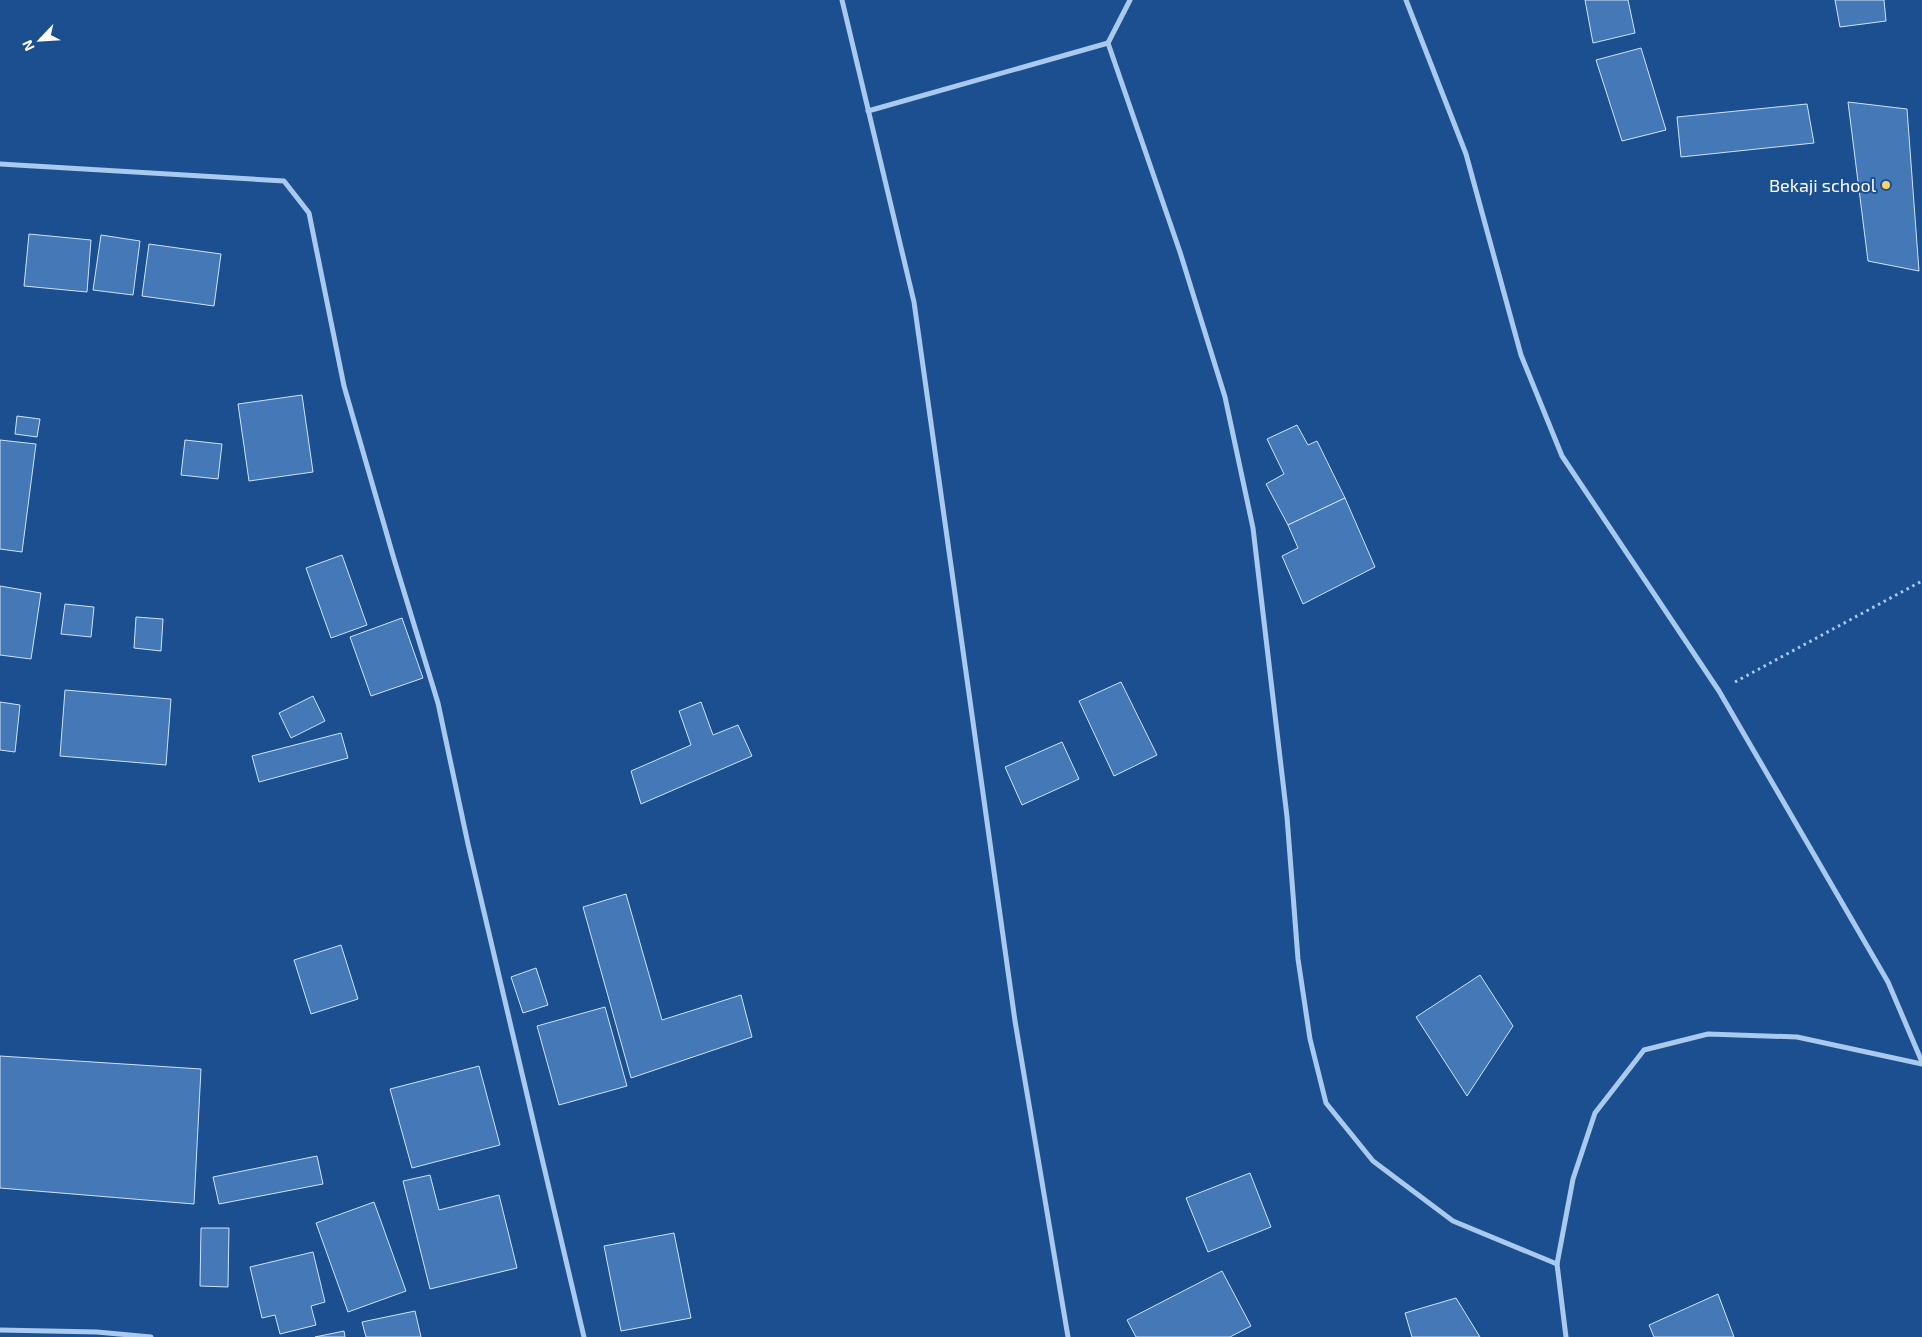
<svg xmlns="http://www.w3.org/2000/svg" width="1922" height="1337" viewBox="0 0 1922 1337" font-family="'Exo 2',sans-serif">
<rect width="100%" height="100%" fill="#1b4f8f"/>
<g fill="#4478b7" stroke="#cfe3fa">
<polygon points="1585,0 1628,0 1635,33 1593,43"/>
<polygon points="1835,0 1884,0 1886,21 1840,27"/>
<polygon points="1641,48 1666,130 1622,141 1596,60"/>
<polygon points="1848,102 1907,109 1919,271 1868,261"/>
<polygon points="1807,104 1814,143 1681,157 1677,117"/>
<polygon points="29,234 91,240 87,292 24,286"/>
<polygon points="101,235 140,241 133,295 93,290"/>
<polygon points="149,244 221,254 214,306 142,296"/>
<polygon points="302,395 313,472 249,481 238,404"/>
<polygon points="17,416 40,419 37,437 15,434"/>
<polygon points="1297,425 1308,445 1317,441 1345,498 1288,525 1266,484 1284,474 1267,439"/>
<polygon points="0,440 36,444 22,552 0,549"/>
<polygon points="185,440 222,444 218,479 181,475"/>
<polygon points="1345,498 1375,567 1303,604 1282,556 1298,548 1288,525"/>
<polygon points="342,555 367,625 331,638 306,568"/>
<polygon points="0,586 41,593 31,659 0,655"/>
<polygon points="65,604 94,607 91,637 61,634"/>
<polygon points="136,617 163,619 161,651 134,648"/>
<polygon points="402,618 423,678 371,696 350,637"/>
<polygon points="1121,682 1157,755 1114,776 1079,701"/>
<polygon points="65,690 171,699 166,765 60,756"/>
<polygon points="313,696 325,721 291,738 279,713"/>
<polygon points="0,702 20,705 15,752 0,750"/>
<polygon points="701,702 713,735 738,725 752,756 641,804 631,771 691,745 679,711"/>
<polygon points="341,733 348,758 259,782 252,756"/>
<polygon points="1062,742 1079,779 1022,805 1005,767"/>
<polygon points="626,894 662,1020 741,995 752,1037 631,1078 583,907"/>
<polygon points="341,945 358,999 311,1014 294,960"/>
<polygon points="536,968 548,1005 523,1013 511,977"/>
<polygon points="1480,975 1513,1026 1467,1096 1416,1017"/>
<polygon points="605,1007 627,1086 559,1105 537,1026"/>
<polygon points="0,1056 201,1069 194,1204 0,1188"/>
<polygon points="479,1066 500,1145 412,1168 390,1089"/>
<polygon points="317,1156 323,1184 219,1204 213,1177"/>
<polygon points="1250,1173 1271,1227 1208,1252 1186,1198"/>
<polygon points="430,1175 439,1210 499,1195 517,1268 430,1289 403,1181"/>
<polygon points="374,1202 406,1291 348,1312 316,1223"/>
<polygon points="201,1228 229,1228 228,1287 200,1286"/>
<polygon points="674,1233 691,1318 621,1331 604,1246"/>
<polygon points="313,1252 325,1302 311,1306 316,1325 280,1334 275,1315 262,1318 250,1267"/>
<polygon points="1222,1271 1251,1326 1230,1337 1136,1337 1127,1320"/>
<polygon points="1718,1294 1734,1337 1654,1337 1649,1325"/>
<polygon points="1456,1298 1480,1337 1412,1337 1405,1313"/>
<polygon points="415,1311 421,1337 366,1337 362,1322"/>
<polygon points="344,1331 345,1337 315,1337"/>
</g>
<g fill="none" stroke-linecap="round" stroke-linejoin="round">
<polyline stroke="#a9c9ee" stroke-width="3" stroke-dasharray="2.5 4" stroke-linecap="butt" points="1735,682 1922,581"/>
<g stroke="#a9c9ee" stroke-width="5">
<polyline points="842,0 914,302 1015,1021 1068,1337"/>
<polyline points="1130,0 1108,43 1180,252 1225,397 1253,528 1287,817 1298,959 1310,1039 1326,1103 1373,1161 1453,1221 1557,1264"/>
<polyline points="1406,0 1466,154 1521,355 1562,456 1719,691 1888,982 1922,1062"/>
<polyline points="868,111 1108,43"/>
<polyline points="0,164 284,181 309,213 344,386 394,559 438,703 468,844 584,1337"/>
<polyline points="0,1330 97,1332 151,1337"/>
<polyline points="1566,1337 1557,1264 1573,1179 1595,1113 1644,1050 1708,1034 1797,1037 1922,1064"/>
</g>
</g>
<circle fill="#ffd166" stroke="#1b4f8f" stroke-width="2" cx="1886" cy="185" r="5"/>
<g text-anchor="middle" dominant-baseline="central" stroke-width="4" stroke-linejoin="round" paint-order="stroke">
<g font-size="18" fill="#fff" stroke="#1b4f8f" text-anchor="end">
<text x="1876" y="185">Bekaji school</text>
</g>
</g>
<g transform="translate(40 40) rotate(245)" stroke="#1b4f8f" stroke-width="4" paint-order="stroke">
<path d="M0-4L9 19L0 12L-9 19Z" fill="#ffffff"/>
<text y="-8" font-size="14" font-weight="bold" text-anchor="middle" fill="#ffffff">N</text>
</g>
</svg>
